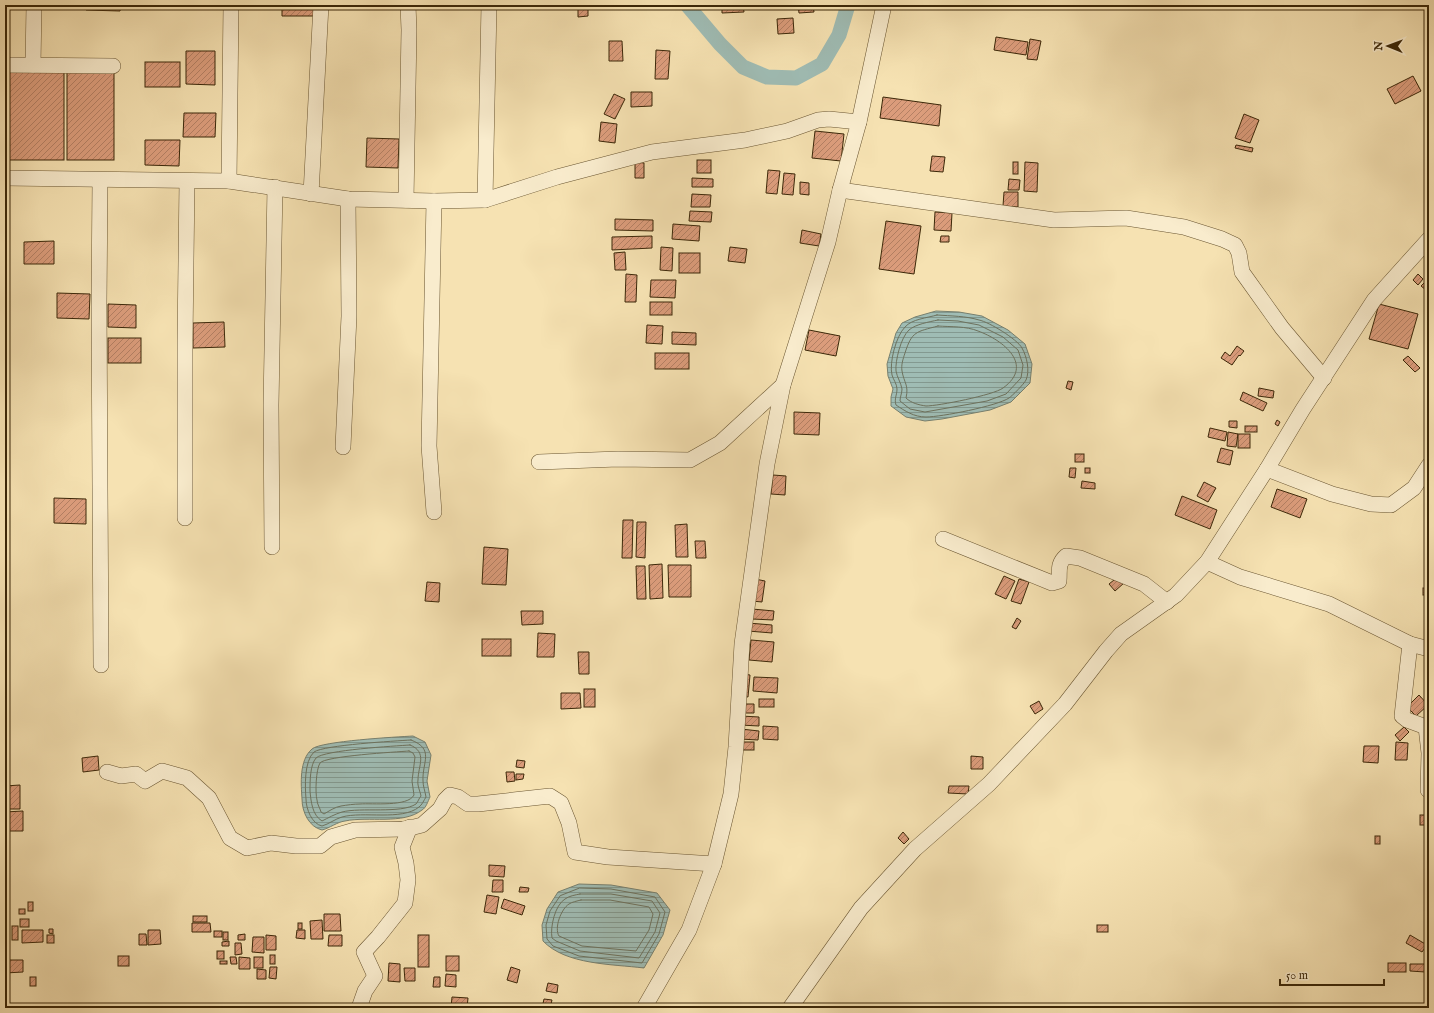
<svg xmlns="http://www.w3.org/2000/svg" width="1434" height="1013" viewBox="0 0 1434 1013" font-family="'IM FELL English',serif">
<defs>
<pattern id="water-rules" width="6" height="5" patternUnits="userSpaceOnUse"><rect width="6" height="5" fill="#9fbcb4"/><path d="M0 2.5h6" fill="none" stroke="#839990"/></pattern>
<pattern id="building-hatch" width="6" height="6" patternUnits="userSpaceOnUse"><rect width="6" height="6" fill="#dc9d7c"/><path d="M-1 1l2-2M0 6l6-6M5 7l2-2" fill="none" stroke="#b48064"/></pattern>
</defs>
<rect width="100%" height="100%" fill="#f6e2b2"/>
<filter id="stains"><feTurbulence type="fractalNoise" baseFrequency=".005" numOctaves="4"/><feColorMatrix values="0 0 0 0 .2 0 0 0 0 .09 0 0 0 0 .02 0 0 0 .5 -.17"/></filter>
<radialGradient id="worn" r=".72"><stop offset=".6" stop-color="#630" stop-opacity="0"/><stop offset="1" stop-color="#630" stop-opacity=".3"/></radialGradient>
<g fill="url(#water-rules)" stroke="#77806f">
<polygon points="936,311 959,312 982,316 1008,330 1025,344 1032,364 1030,383 1011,402 990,410 942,419 925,421 906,417 891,406 891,397 893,389 888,376 887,364 896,333 902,323 915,317"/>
<path d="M413,736L425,742L431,755L427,781L430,797C428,801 426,808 422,810C403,825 368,816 345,821C337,822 330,828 322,830C309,827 302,812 302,799C301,784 299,760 312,749C321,741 396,737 413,736Z"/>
<path d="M579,884L611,885L657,893L670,910L663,935L644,968C612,964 566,965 543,941L542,925L547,909L558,892Z"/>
</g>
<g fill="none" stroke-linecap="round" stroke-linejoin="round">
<g stroke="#6d725e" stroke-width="1">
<path d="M937,315C951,316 966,316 979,320C989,322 1017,339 1022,348C1027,357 1030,371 1026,380C1024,384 1012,396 1009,398C997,406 941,417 926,417C914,417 905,411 896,405C894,399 897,395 897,389C897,384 893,379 892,375C889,363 896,336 905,327C912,319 927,318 937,315Z"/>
<path d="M938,320L958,321L979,325L1003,337L1018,350L1023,365L1021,378L1006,394L987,401L925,412L910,409L900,401C900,397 902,393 902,389C901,383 897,377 896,371C895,361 901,337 909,330C916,324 929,322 938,320Z"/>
<path d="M938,326C951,327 966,326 978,331C1003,340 1035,365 1003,388C994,395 938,406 926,406C919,405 911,403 906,398C909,385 904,383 902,371C901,365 903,359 905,353C912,331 916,332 938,326Z"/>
<path d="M411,740C435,749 422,762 423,781C423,786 425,791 426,797C424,800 422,805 419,807C402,821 363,811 342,817C335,819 329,824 322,826C312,824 306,809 306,799C305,787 304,761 314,752C324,745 395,741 411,740Z"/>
<path d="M410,745C428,752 418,766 418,780C417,785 420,791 421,796C419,798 418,802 416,804C401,814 361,807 342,812C335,814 328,818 322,821C312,815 311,801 310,791C310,781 310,765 316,758C324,750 395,746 410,745Z"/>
<path d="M409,751L413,753L415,757L412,781L414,795C408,807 372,803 360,804C354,804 347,805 341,806C335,807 329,811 324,814L321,812C320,808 317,804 317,800C315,793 316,769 320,763C325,756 396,752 409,751Z"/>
<polygon points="580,888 611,889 655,897 665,912 659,934 642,963 579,956 553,946 547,939 546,925 550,911 560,896"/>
<path d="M580,894H611L652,901L660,913L655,932L639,958L580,951L556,941L552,938C550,927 555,905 565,899C569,896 575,895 580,894Z"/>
<path d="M581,900H610L649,907L653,914L649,930L636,951L582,946L559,936C554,928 561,909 569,904C572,902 577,901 581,900Z"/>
</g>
<polyline stroke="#9fbcb4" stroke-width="15" points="687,5 720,44 743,67 767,77 796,78 822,64 839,35 848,5"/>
</g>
<g fill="url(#building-hatch)" stroke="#3b2708">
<polygon points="86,5 121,5 120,11 86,10"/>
<polygon points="282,5 316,5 315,16 282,16"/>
<polygon points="578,5 588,5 588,16 578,17"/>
<polygon points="722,5 743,5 744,12 722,13"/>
<polygon points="762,5 775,5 776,6 763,8"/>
<polygon points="798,5 813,5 814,12 799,13"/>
<polygon points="793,18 794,33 778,34 777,19"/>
<polygon points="996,37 1028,42 1026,55 994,50"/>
<polygon points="1030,39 1041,41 1037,60 1027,59"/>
<polygon points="609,41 622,41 623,61 609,61"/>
<polygon points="656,50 670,51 668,79 655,79"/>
<polygon points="186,51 215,51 215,85 186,84"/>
<rect x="145" y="62" width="35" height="25"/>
<rect x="5" y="71" width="59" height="89"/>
<rect x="67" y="71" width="47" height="89"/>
<polygon points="1413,76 1421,91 1395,104 1387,89"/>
<polygon points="631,92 652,92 652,106 631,107"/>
<polygon points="614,94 625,99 615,119 604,114"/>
<polygon points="883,97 941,105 939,126 880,118"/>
<polygon points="184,113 216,113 215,137 183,137"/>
<polygon points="1244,114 1259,120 1250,143 1235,138"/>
<polygon points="601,122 617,124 615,143 599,141"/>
<polygon points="815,131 844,134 841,161 812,158"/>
<polygon points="367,138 399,139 398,168 366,167"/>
<polygon points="145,140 180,140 179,166 145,165"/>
<polygon points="1236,145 1253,148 1252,152 1235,148"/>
<polygon points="932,156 945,157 943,172 930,171"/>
<rect x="697" y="160" width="14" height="13"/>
<polygon points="635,162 644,163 644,178 635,178"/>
<rect x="1013" y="162" width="5" height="12"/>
<polygon points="1025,162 1038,163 1037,192 1024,191"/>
<polygon points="768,170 780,171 777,194 766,193"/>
<polygon points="784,173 795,174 793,195 782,194"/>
<polygon points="692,178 713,179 713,187 692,187"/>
<polygon points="1009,179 1020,180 1019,190 1008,190"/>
<polygon points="800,182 809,183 809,195 800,194"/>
<polygon points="1004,192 1018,192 1018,207 1003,206"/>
<polygon points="692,194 711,195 710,207 691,207"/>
<polygon points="690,211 712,212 711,222 689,221"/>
<polygon points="935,212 952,213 951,231 934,230"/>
<polygon points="615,219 653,220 653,231 615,230"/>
<polygon points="886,221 921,226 914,274 879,269"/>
<polygon points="673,224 700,226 699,241 672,239"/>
<polygon points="802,230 821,234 819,246 800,243"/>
<polygon points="652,236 652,248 612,250 612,237"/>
<polygon points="941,236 949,236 949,242 940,242"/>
<polygon points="54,241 54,264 24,264 24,242"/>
<polygon points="661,247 673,248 672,271 660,270"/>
<polygon points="730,247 747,249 745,263 728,261"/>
<polygon points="625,252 626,270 615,270 614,253"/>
<rect x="679" y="253" width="21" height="20"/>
<polygon points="626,274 637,275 636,302 625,302"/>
<polygon points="1418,274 1423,279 1418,285 1413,280"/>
<polygon points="651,280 676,280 675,298 650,297"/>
<polygon points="1426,281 1429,284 1429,287 1426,290 1421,286"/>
<polygon points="57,293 90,294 89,319 57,318"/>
<rect x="650" y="302" width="22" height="13"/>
<polygon points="108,304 136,305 136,328 108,327"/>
<polygon points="1379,304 1418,314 1408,349 1369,339"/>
<polygon points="224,322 225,347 193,348 193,323"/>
<polygon points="647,325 663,326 662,344 646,343"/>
<polygon points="809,330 840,336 836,356 805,350"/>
<polygon points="672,332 696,333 696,345 672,344"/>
<rect x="108" y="338" width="33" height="25"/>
<polygon points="1237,346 1244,351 1240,356 1239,355 1232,365 1221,358 1225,352 1230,356"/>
<rect x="655" y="353" width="34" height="16"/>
<polygon points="1408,356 1420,368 1415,372 1403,360"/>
<polygon points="1068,381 1073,382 1071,390 1066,388"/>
<polygon points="1259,388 1274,391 1273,398 1258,396"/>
<polygon points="1243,392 1267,403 1263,411 1240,400"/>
<polygon points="794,412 820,413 819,435 794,434"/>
<polygon points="1426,415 1429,415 1429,424 1426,423"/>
<polygon points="1277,420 1280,422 1278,426 1275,424"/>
<polygon points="1229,421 1237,421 1237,428 1229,427"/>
<rect x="1245" y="426" width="12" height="6"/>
<polygon points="1210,428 1227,432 1225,441 1208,437"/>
<polygon points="1228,432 1238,434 1236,447 1227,446"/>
<rect x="1238" y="434" width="12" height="14"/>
<polygon points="1221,448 1233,451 1230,465 1217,462"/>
<rect x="1075" y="454" width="9" height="8"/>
<polygon points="1070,468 1076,468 1075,478 1069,477"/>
<rect x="1085" y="468" width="5" height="5"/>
<polygon points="773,475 786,476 785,495 771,494"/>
<polygon points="1082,481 1095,483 1095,489 1081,488"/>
<polygon points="1204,482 1216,488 1208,502 1197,496"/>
<polygon points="1277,489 1307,499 1300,518 1271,507"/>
<polygon points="1182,496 1217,510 1210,529 1175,515"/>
<polygon points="54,498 86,499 86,524 54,523"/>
<polygon points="623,520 633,520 632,558 622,558"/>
<polygon points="637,522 646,522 645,558 636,557"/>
<polygon points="687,524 688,557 676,557 675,525"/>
<polygon points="695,541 705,541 706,558 696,558"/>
<polygon points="484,547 508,549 506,585 482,584"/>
<polygon points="662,564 663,598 650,599 649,565"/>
<polygon points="668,565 691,565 691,597 669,597"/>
<polygon points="636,566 645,566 646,599 637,599"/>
<polygon points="1004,576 1015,581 1006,599 995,594"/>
<polygon points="1119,576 1124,583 1115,591 1109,584"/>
<polygon points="755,579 765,581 762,602 752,601"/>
<polygon points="1019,579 1029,582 1021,604 1011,601"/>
<polygon points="427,582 440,583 439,602 425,601"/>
<rect x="1423" y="588" width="6" height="7"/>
<polygon points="752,609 774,611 773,620 752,619"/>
<polygon points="521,611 543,611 543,624 522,625"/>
<polygon points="1017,618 1021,621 1016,629 1012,627"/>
<polygon points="748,623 772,625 772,633 748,631"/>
<polygon points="538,633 555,634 554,657 537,657"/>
<rect x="482" y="639" width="29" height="17"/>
<polygon points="751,640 774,642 772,662 749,660"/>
<polygon points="578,652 589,652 589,674 579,674"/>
<polygon points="743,674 750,675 748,697 741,696"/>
<polygon points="754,677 778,678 777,693 753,691"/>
<rect x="584" y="689" width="11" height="18"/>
<polygon points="561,693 580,693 581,708 561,709"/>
<polygon points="1419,695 1428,705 1416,716 1407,707"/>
<rect x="759" y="699" width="15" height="8"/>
<polygon points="1039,701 1043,709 1035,714 1030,706"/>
<polygon points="740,704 754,704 754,713 741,713"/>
<polygon points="741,716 759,717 759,726 740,725"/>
<polygon points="763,726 778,727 778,740 763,739"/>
<polygon points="1404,727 1409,732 1400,741 1395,735"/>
<polygon points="741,729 759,731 758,740 740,739"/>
<rect x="743" y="742" width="11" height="8"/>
<polygon points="1396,742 1408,743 1407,760 1395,760"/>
<polygon points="1364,746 1379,746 1378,763 1363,762"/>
<polygon points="98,756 99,770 83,772 82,758"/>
<polygon points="971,756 983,757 983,769 971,769"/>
<polygon points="517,760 525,761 524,768 516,767"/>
<polygon points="506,772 514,772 515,781 507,782"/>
<polygon points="516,774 524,774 523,779 516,780"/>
<polygon points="20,785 20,809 5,809 5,786"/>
<polygon points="949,786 969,786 968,794 948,793"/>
<polygon points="23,811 23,831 6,831 5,812"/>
<rect x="1420" y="815" width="6" height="10"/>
<polygon points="903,832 909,839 904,844 898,838"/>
<rect x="1375" y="836" width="5" height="8"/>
<polygon points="489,865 505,866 504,877 489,876"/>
<polygon points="493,880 503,880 503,892 492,892"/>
<polygon points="520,887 529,888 528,892 519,892"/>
<polygon points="487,895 499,897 496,914 484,912"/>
<polygon points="504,899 525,906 522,915 501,908"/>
<rect x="28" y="902" width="5" height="9"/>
<rect x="19" y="909" width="6" height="5"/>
<polygon points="324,914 340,914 341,931 324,931"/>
<rect x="193" y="916" width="14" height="6"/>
<rect x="20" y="919" width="9" height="8"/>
<polygon points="322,920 323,939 311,939 310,921"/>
<polygon points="192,923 210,923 211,932 192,932"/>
<rect x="298" y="923" width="4" height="6"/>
<rect x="1097" y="925" width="11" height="7"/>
<rect x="12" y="926" width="6" height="14"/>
<polygon points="49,929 53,929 53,934 49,933"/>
<polygon points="22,930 43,930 43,942 22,943"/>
<polygon points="148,930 160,930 161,944 148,945"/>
<polygon points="297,930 305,930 305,939 296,938"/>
<rect x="214" y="931" width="8" height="6"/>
<rect x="223" y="932" width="5" height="8"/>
<polygon points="139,934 146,934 147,945 139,945"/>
<polygon points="245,934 245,940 238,940 238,935"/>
<rect x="47" y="935" width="7" height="8"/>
<polygon points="266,935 276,936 276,950 266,950"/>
<polygon points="329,935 342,935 342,946 328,946"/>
<rect x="418" y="935" width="11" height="32"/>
<polygon points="1410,935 1427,945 1422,952 1406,943"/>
<polygon points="253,937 264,937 264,953 252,952"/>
<polygon points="229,941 229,946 222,946 222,942"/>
<polygon points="235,943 241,943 242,954 235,955"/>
<rect x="217" y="951" width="7" height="8"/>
<rect x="270" y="955" width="5" height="9"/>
<rect x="118" y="956" width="11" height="10"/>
<rect x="446" y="956" width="13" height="15"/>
<polygon points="230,957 236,957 237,964 231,964"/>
<polygon points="239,957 250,958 250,969 239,969"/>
<rect x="254" y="957" width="9" height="11"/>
<polygon points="5,960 23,960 23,972 5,973"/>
<rect x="220" y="961" width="7" height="3"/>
<polygon points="389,963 400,964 400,982 388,981"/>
<rect x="1388" y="963" width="18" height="9"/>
<polygon points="1410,964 1425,964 1425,972 1410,971"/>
<polygon points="270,967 277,967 276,979 269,978"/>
<polygon points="511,967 520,970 517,983 507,980"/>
<polygon points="404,968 415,968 415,981 405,981"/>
<polygon points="257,969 266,970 266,979 257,979"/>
<polygon points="446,974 456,975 456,987 445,986"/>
<rect x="30" y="977" width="6" height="9"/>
<polygon points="434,977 440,977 440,987 433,987"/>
<polygon points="548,983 558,985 557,993 546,991"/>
<polygon points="452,997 468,998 467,1008 451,1008"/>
<polygon points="544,999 552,1000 550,1008 542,1008"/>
<polygon points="710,1004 718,1008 708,1008"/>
</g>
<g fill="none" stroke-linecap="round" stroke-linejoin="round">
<g stroke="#6a5632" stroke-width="16">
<g id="minor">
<polyline points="5,65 113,66"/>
<polyline points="33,65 34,5"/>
<polyline points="5,178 229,181 348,199 434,201 485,200 557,177 652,152 745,140 787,131 818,120 829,119 859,122"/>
<polyline points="100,180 99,306 101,665"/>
<polyline points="229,181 231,5"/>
<polyline points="840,190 1054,220 1126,218 1184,227 1222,239 1235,245 1239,253 1242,272 1282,328 1324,378"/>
<polyline points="311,194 321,5"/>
<polyline points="406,200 409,30 408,5"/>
<polyline points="485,200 489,5"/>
<polyline points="434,201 429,446 434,512"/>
<polyline points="343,447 349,316 348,199"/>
<polyline points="539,462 618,459 690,460 720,443 783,385"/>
<polyline points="1267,469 1332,494 1371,504 1391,505 1414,488 1429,465"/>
<polyline points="185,518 185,341 187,181"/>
<path d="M943,539L1052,583L1059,581C1060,571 1057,564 1066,556L1080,558L1144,584L1167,602"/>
<polyline points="272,547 271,405 275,187"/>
<polyline points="1207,562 1240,577 1329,604 1410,644 1429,649"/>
<polyline points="1410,644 1402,716 1407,720 1426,727 1429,753 1428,790"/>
<polyline points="107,772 121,776 136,774 145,781 162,771 187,778 209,798 230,838 247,848 271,843 296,846 320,846 331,837 355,830 403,829 414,827 422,825 440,809 445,800 450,795 458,797 468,804 478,804 550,796 561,803 569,823 575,852 608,857 714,864"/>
<polyline points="359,1008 365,991 375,976 364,952 378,937 405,903 408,880 406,863 402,847 410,827"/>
<polyline points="644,1008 689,930 714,864 731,794 736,747 742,644 767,464 783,385 828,242 840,190 859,122 884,5"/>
<polyline points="790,1008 861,908 915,849 989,784 1065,704 1106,651 1121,634 1176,595 1207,562 1267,469 1303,409 1374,300 1429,239"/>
</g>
</g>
<use href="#minor" stroke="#f9eccd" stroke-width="15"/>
</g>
<rect width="1434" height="1013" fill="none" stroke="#f6e2b2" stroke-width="20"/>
<rect x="6" y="6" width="1422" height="1001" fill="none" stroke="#3b2708" stroke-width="2"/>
<rect x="10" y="10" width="1414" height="993" fill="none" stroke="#3b2708"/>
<g transform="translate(1388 46) rotate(271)" stroke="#f9eccd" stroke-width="3" paint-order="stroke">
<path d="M0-3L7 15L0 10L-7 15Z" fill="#3b2708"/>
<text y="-6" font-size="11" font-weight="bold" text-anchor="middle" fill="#3b2708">N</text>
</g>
<path d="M1280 979v6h104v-6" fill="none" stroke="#3b2708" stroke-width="2"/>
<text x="1286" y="979" font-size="12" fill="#3b2708" stroke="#f9eccd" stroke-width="3" paint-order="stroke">50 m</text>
<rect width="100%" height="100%" filter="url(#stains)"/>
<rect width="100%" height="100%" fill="url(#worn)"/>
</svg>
